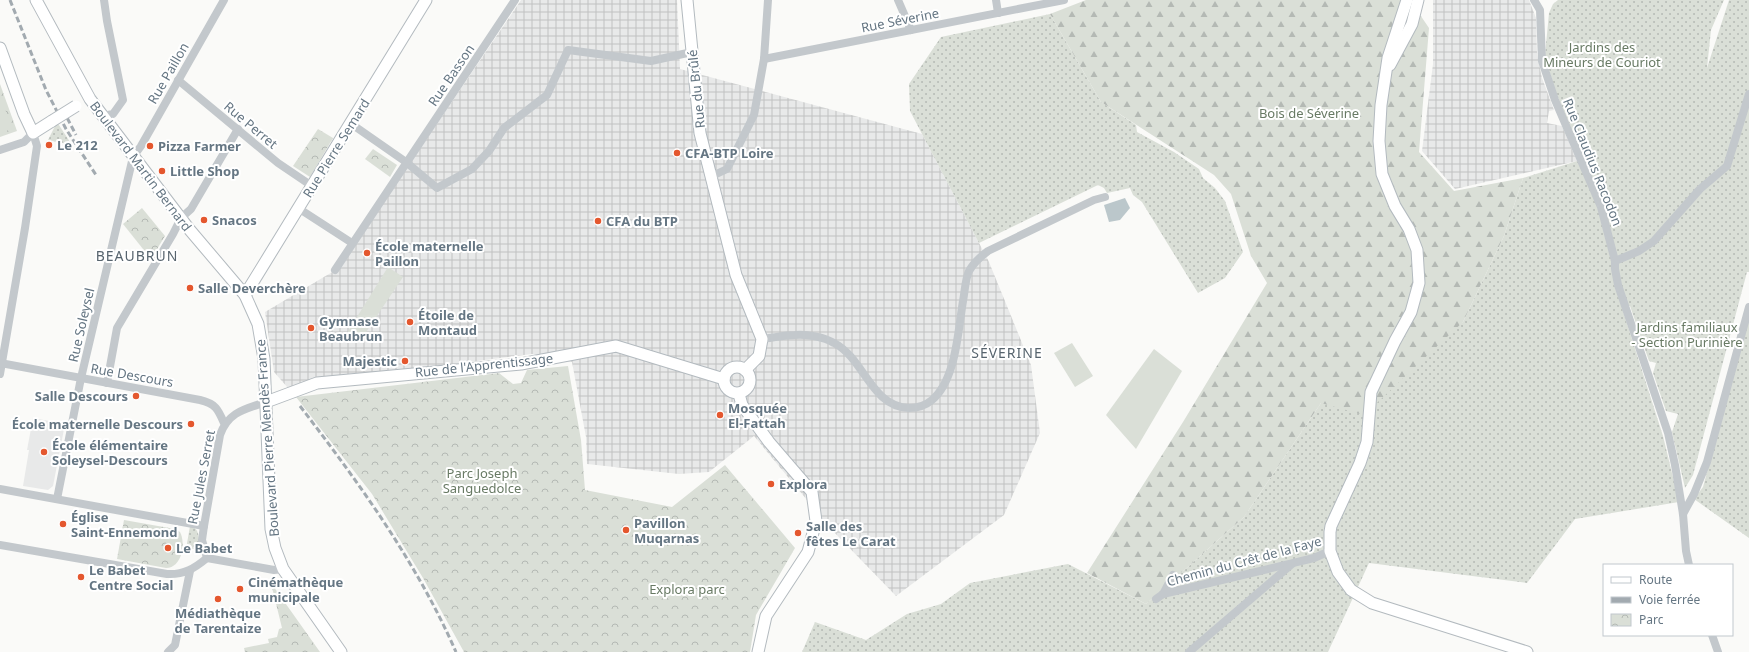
<svg xmlns="http://www.w3.org/2000/svg" width="1749" height="652" viewBox="0 0 1749 652" font-family="'Noto Sans',sans-serif">
<defs>
<pattern id="industrial-grid" width="8" height="8" patternUnits="userSpaceOnUse"><rect width="8" height="8" fill="#e8e9e9"/><path d="M0 4h8M4 0v8" fill="none" stroke="#c0c1c2"/></pattern>
<pattern id="grass-dots" width="8" height="8" patternUnits="userSpaceOnUse"><rect width="8" height="8" fill="#dadfd7"/><path d="M2 2h.1M6 6h.1" fill="none" stroke="#b4b9b4" stroke-width="1.8" stroke-linecap="round"/></pattern>
<pattern id="forest-firs" width="22" height="20" patternUnits="userSpaceOnUse"><rect width="22" height="20" fill="#dadfd7"/><path d="M5 1l3.5 6h-7zM16 11l3.5 6h-7z" fill="#b4b9b4"/></pattern>
<pattern id="park-crowns" width="20" height="18" patternUnits="userSpaceOnUse"><rect width="20" height="18" fill="#dadfd7"/><path d="M2 6a3 3 0 1 1 6 0M12 15a3 3 0 1 1 6 0" fill="none" stroke="#b4b9b4"/></pattern>
</defs>
<rect width="100%" height="100%" fill="#fafaf8"/>
<polygon fill="#e8e9e9" points="33,418 65,424 53,486 48,490 23,486 29,450 27,450"/>
<g fill="url(#industrial-grid)">
<polygon points="521,0 677,0 680,69 922,134 989,262 1031,365 1040,433 1004,515 896,596 831,529 754,436 709,472 679,474 587,464 586,437 572,362 532,354 399,371 288,388 274,372 265,312 339,268"/>
<polygon points="1433,0 1529,0 1536,18 1537,54 1542,78 1554,110 1549,111 1547,123 1562,126 1577,161 1455,189 1422,151 1433,64"/>
</g>
<g fill="url(#grass-dots)">
<polygon points="1558,0 1724,0 1711,30 1707,68 1729,0 1749,0 1749,272 1747,272 1693,475 1685,488 1672,432 1678,414 1666,411 1653,373 1656,363 1649,361 1630,306 1622,308 1663,436 1679,502 1575,519 1527,583 1369,563 1328,652 802,652 815,622 866,640 907,614 941,604 970,583 1068,564 1146,604 1244,517 1321,403 1463,322 1504,236 1523,178 1577,161 1589,172 1554,88 1545,55 1549,13 1553,4"/>
<polygon points="1050,14 1101,102 1136,125 1137,132 1174,152 1199,169 1203,178 1215,188 1225,201 1243,252 1225,278 1198,293 1142,202 1133,195 1130,188 1107,193 1104,188 1098,185 979,243 910,111 909,84 941,37"/>
<polygon points="57,122 72,145 48,140"/>
<polygon points="1749,318 1749,538 1694,499 1703,487"/>
<path d="M190,526C201,528 198,540 200,549H186Z"/>
</g>
<polygon fill="url(#forest-firs)" points="1086,0 1410,0 1429,28 1419,152 1454,191 1523,178 1504,236 1463,322 1364,415 1321,403 1244,517 1146,604 1087,573 1183,422 1267,283 1251,256 1231,194 1214,175 1101,102 1050,14"/>
<g fill="url(#park-crowns)">
<polygon points="0,84 17,131 0,137"/>
<polygon points="318,129 333,138 310,177 293,166"/>
<polygon points="373,149 397,165 390,177 365,159"/>
<polygon points="142,208 165,236 151,259 123,224"/>
<polygon points="568,366 581,440 585,490 672,507 725,465 795,548 756,615 750,652 464,652 423,578 372,494 296,397 499,373 513,384 521,383 527,370"/>
<path d="M124,520L175,529L180,532C186,543 182,568 166,568L117,559Z"/>
<polygon points="271,583 320,652 245,652 244,648 269,643 268,639 277,637 279,629 282,628"/>
</g>
<g fill="#dadfd7">
<polygon points="4,106 12,129 0,133 0,107"/>
<polygon points="388,267 403,277 360,341 347,333"/>
<polygon points="1072,343 1093,376 1075,387 1054,353"/>
<polygon points="1154,349 1182,371 1136,449 1106,415"/>
</g>
<polygon fill="#bbc7cb" points="1125,198 1130,208 1120,220 1109,222 1104,205"/>
<g fill="none" stroke-linecap="round" stroke-linejoin="round">
<g stroke="#b3babf" stroke-width="13">
<g id="secondary">
<polyline points="36,0 90,99 189,229 245,295 258,324 264,359 271,529 275,548 283,569 341,652"/>
<polyline points="687,0 700,133 736,275 762,339 759,356 745,370"/>
<polyline points="1407,0 1388,58 1381,105 1379,141 1382,174 1395,206 1409,229 1417,250 1419,283 1411,312 1395,341 1371,392 1367,442 1360,463 1331,526 1330,532 1330,551 1338,572 1351,590 1372,603 1527,652"/>
<polyline points="0,48 24,114 33,133 52,121"/>
<polyline points="1390,65 1412,24 1418,0"/>
<polyline points="245,295 426,0"/>
<circle cx="737" cy="380" r="13"/>
<polyline points="739,394 742,405 769,442 812,492 816,521 808,552 766,616 758,652"/>
<polyline points="266,402 317,383 521,364 616,346 724,379"/>
</g>
</g>
<g stroke="#c3c8cc" stroke-width="8">
<polyline points="898,0 911,30"/>
<polyline points="996,0 998,13"/>
<polyline points="1534,0 1540,10 1542,61 1555,100 1601,207 1615,261 1615,269 1618,285 1668,433 1675,465 1683,514 1686,551 1689,565"/>
<polyline points="764,59 1064,0"/>
<polyline points="178,80 278,163 312,186"/>
<polyline points="103,116 113,114 123,100 107,21 104,0"/>
<polyline points="350,123 406,162 437,188 472,169 489,151 504,128 547,95 568,50 651,61 692,52"/>
<polyline points="0,150 24,142 33,133 37,146 25,228 0,374"/>
<polyline points="710,177 727,169 754,115 764,59 768,0"/>
<polyline points="298,208 352,243"/>
<polyline points="1615,261 1639,251 1654,241 1700,189 1727,166 1749,94"/>
<polyline points="335,270 515,0"/>
<path d="M762,339C773,338 784,335 795,335C807,334 824,337 834,343C864,358 871,407 909,408C917,408 925,406 932,400C956,380 958,331 963,301C965,291 965,280 969,271C974,262 980,257 988,251L1094,200L1105,197"/>
<path d="M0,363L200,400C216,404 218,409 224,423"/>
<polyline points="107,383 117,328 173,234 181,218 191,209 238,129"/>
<polyline points="0,489 204,526"/>
<polyline points="57,499 81,378 133,157 141,146 224,0"/>
<polyline points="1683,514 1694,494 1707,462 1749,307"/>
<path d="M0,545L167,574C184,575 195,568 207,558"/>
<path d="M207,558L202,540L204,526L220,435C228,412 245,409 266,402"/>
<polyline points="207,558 274,570 283,569"/>
<polyline points="1163,594 1173,575"/>
<polyline points="1156,599 1163,594 1314,558 1330,551"/>
<polyline points="1712,635 1718,652"/>
<polyline points="168,652 175,645 190,571"/>
<polyline points="1189,652 1292,564"/>
</g>
<use href="#secondary" stroke="#fff" stroke-width="11"/>
<g stroke="#a2aab0" stroke-width="3" stroke-dasharray="6 3" stroke-linecap="butt">
<polyline points="10,0 46,90 66,129 96,175"/>
<polyline points="63,110 76,135"/>
<path d="M300,406C359,483 417,563 456,652"/>
</g>
<g stroke="#b3babf" stroke-width="13" stroke-linecap="butt">
<polyline id="secondary-bridge" points="52,121 76,106"/>
</g>
<use href="#secondary-bridge" stroke="#fff" stroke-width="11"/>
</g>
<g fill="#e4572e" stroke="#fff" stroke-width="1.5">
<circle cx="49" cy="145" r="4"/>
<circle cx="150" cy="146" r="4"/>
<circle cx="677" cy="153" r="4"/>
<circle cx="162" cy="171" r="4"/>
<circle cx="204" cy="220" r="4"/>
<circle cx="598" cy="221" r="4"/>
<circle cx="367" cy="253" r="4"/>
<circle cx="190" cy="288" r="4"/>
<circle cx="410" cy="322" r="4"/>
<circle cx="311" cy="328" r="4"/>
<circle cx="405" cy="361" r="4"/>
<circle cx="136" cy="396" r="4"/>
<circle cx="720" cy="415" r="4"/>
<circle cx="191" cy="424" r="4"/>
<circle cx="44" cy="452" r="4"/>
<circle cx="771" cy="484" r="4"/>
<circle cx="63" cy="524" r="4"/>
<circle cx="626" cy="530" r="4"/>
<circle cx="798" cy="533" r="4"/>
<circle cx="168" cy="548" r="4"/>
<circle cx="81" cy="577" r="4"/>
<circle cx="240" cy="589" r="4"/>
<circle cx="218" cy="599" r="4"/>
</g>
<g text-anchor="middle" dominant-baseline="central" stroke-width="4" stroke-linejoin="round" paint-order="stroke">
<g font-size="13" fill="#657683" stroke="#fff">
<text transform="translate(900 20) rotate(-11)">Rue Séverine</text>
<text transform="translate(168 73) rotate(-60)">Rue Paillon</text>
<text transform="translate(451 75) rotate(-56)">Rue Basson</text>
<text transform="translate(696 89) rotate(-96)">Rue du Brûlé</text>
<text transform="translate(251 125) rotate(40)">Rue Perret</text>
<text transform="translate(336 148) rotate(-58)">Rue Pierre Semard</text>
<text transform="translate(1593 162) rotate(68)">Rue Claudius Racodon</text>
<text transform="translate(141 166) rotate(53)">Boulevard Martin Bernard</text>
<text transform="translate(81 325) rotate(-77)">Rue Soleysel</text>
<text transform="translate(484 365) rotate(-6)">Rue de l'Apprentissage</text>
<text transform="translate(132 375) rotate(10)">Rue Descours</text>
<text transform="translate(267 438) rotate(-94)">Boulevard Pierre Mendès France</text>
<text transform="translate(201 477) rotate(-79)">Rue Jules Serret</text>
<text transform="translate(1244 561) rotate(-15)">Chemin du Crêt de la Faye</text>
</g>
<g font-size="13" fill="#687a64" stroke="#fff">
<text x="1602" y="47">Jardins des<tspan x="1602" dy="15">Mineurs de Couriot</tspan></text>
<text x="1309" y="113">Bois de Séverine</text>
<text x="1687" y="327">Jardins familiaux<tspan x="1687" dy="15">- Section Purinière</tspan></text>
<text x="482" y="473">Parc Joseph<tspan x="482" dy="15">Sanguedolce</tspan></text>
<text x="687" y="589">Explora parc</text>
</g>
<g font-size="13" font-weight="bold" fill="#657683" stroke="#fff" text-anchor="start">
<text x="57" y="145">Le 212</text>
<text x="158" y="146">Pizza Farmer</text>
<text x="685" y="153">CFA-BTP Loire</text>
<text x="170" y="171">Little Shop</text>
<text x="212" y="220">Snacos</text>
<text x="606" y="221">CFA du BTP</text>
<text x="375" y="246">École maternelle<tspan x="375" dy="15">Paillon</tspan></text>
<text x="198" y="288">Salle Deverchère</text>
<text x="418" y="315">Étoile de<tspan x="418" dy="15">Montaud</tspan></text>
<text x="319" y="321">Gymnase<tspan x="319" dy="15">Beaubrun</tspan></text>
<text x="397" y="361" text-anchor="end">Majestic</text>
<text x="128" y="396" text-anchor="end">Salle Descours</text>
<text x="728" y="408">Mosquée<tspan x="728" dy="15">El-Fattah</tspan></text>
<text x="183" y="424" text-anchor="end">École maternelle Descours</text>
<text x="52" y="445">École élémentaire<tspan x="52" dy="15">Soleysel-Descours</tspan></text>
<text x="779" y="484">Explora</text>
<text x="71" y="517">Église<tspan x="71" dy="15">Saint-Ennemond</tspan></text>
<text x="634" y="523">Pavillon<tspan x="634" dy="15">Muqarnas</tspan></text>
<text x="806" y="526">Salle des<tspan x="806" dy="15">fêtes Le Carat</tspan></text>
<text x="176" y="548">Le Babet</text>
<text x="89" y="570">Le Babet<tspan x="89" dy="15">Centre Social</tspan></text>
<text x="248" y="582">Cinémathèque<tspan x="248" dy="15">municipale</tspan></text>
<text x="218" y="613" text-anchor="middle">Médiathèque<tspan x="218" dy="15">de Tarentaize</tspan></text>
</g>
<g font-size="14" letter-spacing="1" fill="#57646e" stroke="#fff">
<text x="137" y="255">BEAUBRUN</text>
<text x="1007" y="352">SÉVERINE</text>
</g>
</g>
<rect x="1603" y="564" width="130" height="72" fill="#ffffff" stroke="#c1c8cd"/>
<rect x="1611" y="577" width="20" height="6" fill="#ffffff" stroke="#c1c8cd"/>
<text x="1639" y="584" font-size="12" fill="#657683">Route</text>
<rect x="1611" y="597" width="20" height="6" fill="#a2aab0" stroke="#c1c8cd"/>
<text x="1639" y="604" font-size="12" fill="#657683">Voie ferrée</text>
<rect x="1611" y="614" width="20" height="12" fill="url(#park-crowns)" stroke="#c1c8cd"/>
<text x="1639" y="624" font-size="12" fill="#657683">Parc</text>
</svg>
